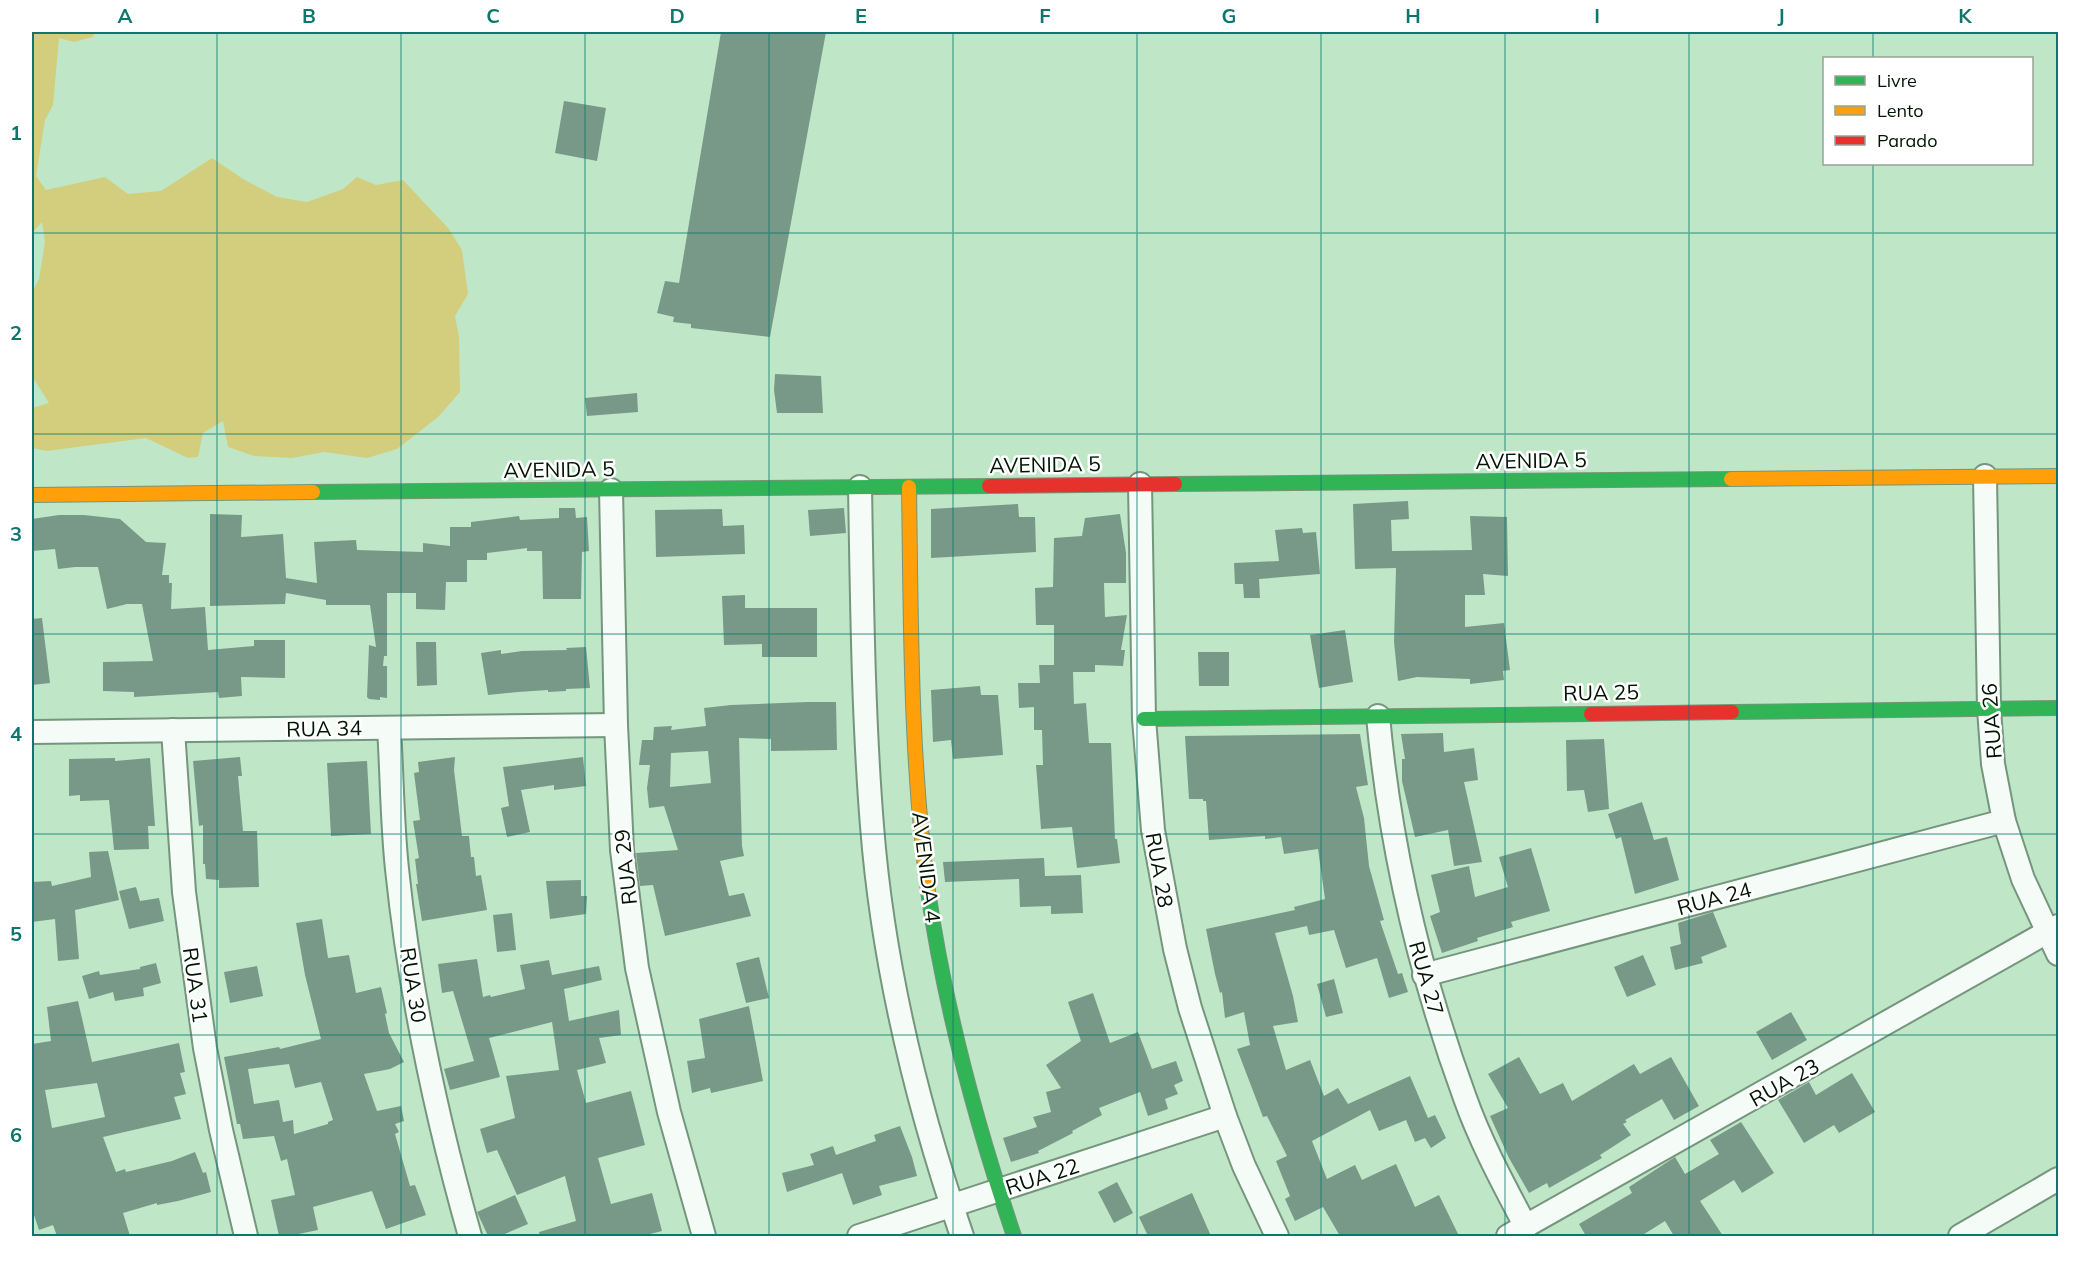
<svg xmlns="http://www.w3.org/2000/svg" width="2090" height="1268" viewBox="0 0 2090 1268" font-family="Mulish,sans-serif">
<rect width="100%" height="100%" fill="#bfe7c7"/>
<polygon fill="#d2ce7e" points="32,32 94,32 93,37 74,42 59,38 53,105 45,120 36,176 46,190 105,177 128,194 161,191 212,158 243,179 277,197 307,202 343,189 357,177 376,185 403,180 449,229 462,250 468,294 455,316 459,337 460,392 438,417 397,449 367,458 324,452 292,458 254,456 228,447 223,421 203,433 198,457 188,458 146,438 47,451 32,448 32,408 49,403 32,376 32,292 39,279 45,242 42,222 32,233"/>
<g fill="#789987" fill-rule="evenodd">
<polygon points="721,32 826,32 770,337 691,328 691,324 673,322 674,317 657,313 665,281 679,283"/>
<polygon points="564,101 606,108 597,161 555,153"/>
<polygon points="775,374 821,376 823,413 777,413 774,390"/>
<polygon points="637,393 638,412 587,416 585,398"/>
<polygon points="1408,501 1409,519 1391,520 1392,551 1472,550 1470,516 1507,517 1508,576 1483,574 1485,595 1465,595 1465,627 1504,623 1510,670 1503,671 1504,680 1470,684 1470,679 1417,677 1398,681 1394,642 1396,568 1355,569 1353,504"/>
<polygon points="1018,504 1019,517 1035,517 1036,552 931,558 931,509"/>
<polygon points="559,508 575,508 576,518 587,517 589,551 582,552 581,599 543,599 542,551 527,551 527,548 487,553 487,560 467,560 467,582 446,582 445,610 416,609 416,593 387,593 387,656 384,656 383,666 387,666 387,698 380,697 380,700 369,699 367,697 369,645 376,647 370,605 326,605 326,600 286,593 285,604 210,606 210,514 242,515 241,537 283,534 286,578 317,583 314,542 356,540 357,550 423,552 423,543 450,546 450,527 471,527 471,522 519,516 520,520 559,518"/>
<polygon points="844,508 846,533 810,536 808,510"/>
<polygon points="722,509 723,526 744,525 745,554 656,557 655,510"/>
<polygon points="1120,514 1126,553 1126,583 1104,583 1105,617 1127,615 1121,650 1125,650 1123,666 1095,665 1095,672 1073,672 1074,704 1086,703 1089,743 1111,743 1115,839 1117,839 1120,863 1077,868 1072,827 1041,829 1036,765 1043,765 1042,730 1034,730 1034,707 1019,708 1018,683 1040,683 1039,665 1054,665 1054,625 1036,625 1035,588 1053,587 1054,538 1082,536 1085,518"/>
<polygon points="59,515 84,515 120,519 146,542 166,543 162,575 169,575 169,583 172,583 171,609 205,607 208,650 254,646 254,640 285,640 285,678 241,677 242,696 219,698 218,692 134,697 134,692 103,691 103,662 153,661 142,604 127,604 107,609 98,567 75,567 58,569 55,549 32,551 32,519"/>
<polygon points="1302,528 1303,533 1316,532 1320,574 1259,579 1260,598 1244,598 1243,584 1235,584 1234,563 1279,561 1275,530"/>
<polygon points="745,595 745,608 817,608 817,657 762,657 762,644 724,645 722,596"/>
<polygon points="42,618 50,683 32,685 32,619"/>
<polygon points="1345,630 1353,682 1319,688 1310,635"/>
<polygon points="416,642 436,642 437,685 417,686"/>
<polygon points="586,647 590,688 566,689 566,691 548,692 548,690 518,692 488,695 481,653 501,650 501,654 522,651 567,650 566,648"/>
<polygon points="1198,652 1229,652 1229,686 1199,686"/>
<polygon points="980,686 981,695 998,695 1003,755 953,759 951,740 933,742 931,690"/>
<path d="M808,702H836L837,750L771,751V739L739,738L742,846L744,856L720,861L729,896L744,893L751,916L665,936L653,885L640,886L636,853L678,850L664,806L649,808L647,788L650,765H639L642,740H653L654,727L672,726L671,730L706,726L704,708L731,705ZM708,751L711,783L670,787L671,753Z"/>
<polygon points="1443,733 1444,752 1474,748 1478,780 1464,782 1482,862 1454,866 1448,830 1415,837 1402,781 1402,759 1405,759 1401,734"/>
<polygon points="1360,734 1368,785 1356,787 1364,818 1369,866 1384,920 1380,921 1398,974 1402,973 1408,992 1389,998 1377,958 1346,968 1334,930 1309,935 1307,926 1275,933 1293,996 1298,1022 1273,1026 1286,1070 1310,1060 1324,1096 1338,1088 1348,1104 1410,1076 1428,1118 1435,1115 1446,1138 1431,1148 1425,1138 1415,1142 1406,1120 1379,1131 1370,1110 1312,1141 1327,1179 1355,1165 1362,1180 1396,1164 1415,1207 1439,1195 1459,1236 1340,1236 1323,1207 1295,1221 1285,1199 1290,1196 1276,1161 1287,1156 1267,1116 1263,1117 1237,1049 1250,1045 1244,1012 1225,1018 1222,992 1220,993 1215,974 1206,929 1295,910 1294,907 1325,899 1318,849 1284,854 1281,837 1265,839 1265,836 1209,840 1206,801 1203,801 1203,799 1189,799 1185,736"/>
<polygon points="1604,739 1609,809 1588,812 1584,790 1567,791 1566,740"/>
<polygon points="240,757 242,776 238,776 243,831 257,831 259,887 219,888 219,880 206,879 205,864 203,864 203,825 199,826 193,761"/>
<polygon points="455,757 454,770 462,836 469,836 471,857 474,857 476,876 481,875 487,910 422,921 416,884 418,884 415,859 419,858 413,821 420,820 414,773 419,772 418,762"/>
<polygon points="583,757 586,786 554,790 554,785 521,790 530,832 507,837 501,808 509,806 503,767"/>
<polygon points="115,758 115,761 150,758 155,826 148,826 149,849 114,850 109,800 80,801 80,795 69,796 69,759"/>
<polygon points="367,761 371,834 331,836 327,763"/>
<polygon points="1642,802 1654,840 1667,837 1679,880 1635,894 1621,837 1616,839 1608,814"/>
<polygon points="1531,848 1550,911 1511,922 1513,927 1477,938 1478,941 1442,953 1430,916 1440,912 1431,875 1469,866 1475,897 1508,887 1499,857"/>
<polygon points="108,851 119,900 75,910 79,959 58,961 55,919 32,922 32,882 51,881 52,886 91,877 89,852"/>
<polygon points="1044,858 1045,876 1081,875 1083,913 1051,914 1051,906 1020,907 1019,879 945,882 943,862"/>
<polygon points="581,880 581,896 587,896 586,914 550,919 546,881"/>
<polygon points="136,887 140,901 159,898 164,921 129,929 119,891"/>
<polygon points="1713,912 1727,947 1701,957 1703,963 1675,970 1670,947 1681,944 1678,923"/>
<polygon points="512,913 516,950 497,952 493,915"/>
<path d="M322,919L328,958L349,955L356,993L381,987L387,1013L385,1014L389,1033L404,1062L390,1069L364,1074L377,1111L401,1106L404,1121L395,1124L399,1132L395,1134L410,1186L415,1185L426,1215L386,1229L372,1191L313,1207L318,1230L289,1236H279L271,1200L295,1195L287,1159L281,1161L274,1136L243,1139L240,1124H237L224,1057L279,1047L280,1049L321,1039L305,975L296,923ZM289,1064L295,1088L321,1082L333,1120L328,1122V1124L294,1134L293,1120L283,1122L279,1100L254,1104L248,1069Z"/>
<polygon points="1643,955 1656,985 1627,997 1614,967"/>
<polygon points="759,957 769,998 746,1003 736,963"/>
<polygon points="477,959 483,997 490,995 491,997 525,989 520,965 549,960 552,975 599,966 602,980 564,989 569,1021 619,1010 621,1035 599,1038 606,1063 577,1070 586,1103 631,1091 645,1145 598,1158 611,1204 652,1193 662,1231 642,1236 540,1236 539,1232 576,1221 565,1176 517,1195 497,1150 487,1153 480,1129 515,1118 506,1076 559,1070 552,1022 489,1038 500,1077 450,1090 444,1069 474,1061 453,991 442,993 438,964"/>
<polygon points="156,963 161,983 143,988 144,996 115,1001 113,992 89,999 82,976 99,971 100,975 140,969 140,967"/>
<polygon points="257,966 263,996 230,1003 224,972"/>
<polygon points="1334,979 1343,1013 1326,1017 1317,984"/>
<polygon points="1093,993 1110,1043 1138,1032 1152,1069 1176,1061 1183,1081 1174,1085 1178,1094 1165,1099 1168,1109 1148,1116 1140,1092 1099,1108 1102,1115 1072,1131 1073,1133 1038,1151 1039,1153 1011,1162 1003,1138 1037,1127 1033,1117 1051,1112 1046,1092 1061,1088 1046,1065 1081,1041 1068,1002"/>
<path d="M78,1001L92,1062L179,1043L185,1072L180,1073L186,1094L174,1097L181,1119L103,1137L116,1172L125,1169L126,1172L172,1161L195,1152L203,1173L206,1172L211,1192L178,1201L157,1205V1203L123,1213L130,1236H57L53,1225L39,1230L32,1209V1044L51,1041L47,1007ZM97,1083L105,1117L52,1128L45,1090Z"/>
<polygon points="749,1006 763,1081 711,1093 710,1088 692,1093 687,1061 705,1058 699,1019"/>
<polygon points="1791,1012 1807,1040 1772,1060 1756,1032"/>
<polygon points="1519,1057 1540,1094 1563,1083 1572,1101 1634,1064 1640,1074 1671,1057 1699,1106 1674,1120 1662,1099 1625,1120 1627,1122 1623,1124 1631,1135 1600,1155 1602,1158 1549,1188 1547,1183 1529,1193 1509,1158 1490,1116 1508,1108 1488,1074"/>
<polygon points="1852,1073 1875,1112 1839,1133 1834,1125 1804,1143 1778,1100 1809,1082 1816,1095"/>
<polygon points="1741,1122 1774,1173 1742,1193 1734,1180 1700,1201 1723,1236 1674,1236 1665,1221 1641,1236 1586,1236 1579,1224 1632,1193 1629,1187 1675,1157 1685,1174 1719,1154 1710,1140"/>
<polygon points="900,1126 912,1157 917,1176 879,1186 882,1195 853,1205 842,1173 787,1192 782,1173 814,1165 810,1154 833,1146 836,1155 876,1141 874,1135"/>
<polygon points="1117,1182 1133,1213 1114,1223 1098,1192"/>
<polygon points="1192,1193 1211,1236 1148,1236 1139,1217"/>
<polygon points="515,1195 528,1224 500,1236 488,1236 477,1212"/>
</g>
<g fill="none" stroke-linecap="round" stroke-linejoin="round">
<g stroke="#75957d" stroke-width="26">
<g id="street">
<polyline points="1985,476 1989,709 1993,764 2004,821 2023,879 2058,954"/>
<polyline points="1140,484 1144,719 1153,830 1175,949 1190,1008 1225,1116 1244,1166 1277,1236"/>
<path d="M860,487C862,600 863,714 872,826C883,966 917,1105 962,1236"/>
<polyline points="611,490 616,725 622,850 637,968 669,1112 704,1236"/>
<path d="M1378,716C1390,847 1420,975 1465,1098C1481,1143 1504,1185 1526,1227"/>
<path d="M389,728C392,775 392,822 397,869C410,994 436,1116 470,1236"/>
<polyline points="173,730 184,892 205,1048 221,1130 246,1236"/>
<polyline points="32,732 616,725"/>
<polyline points="1424,975 2004,821"/>
<polyline points="859,1236 1225,1116"/>
<polyline points="1508,1236 2058,926"/>
<polyline points="1960,1236 2058,1179"/>
</g>
</g>
<g stroke="#75957d" stroke-width="16">
<g id="fast">
<polyline points="1175,484 1731,479"/>
<polyline points="313,492 989,486"/>
<polyline points="1732,712 2058,708"/>
<polyline points="1144,719 1591,714"/>
<path d="M928,891C945,1009 976,1123 1014,1236"/>
</g>
</g>
<g stroke="#75957d" stroke-width="16">
<g id="slow">
<polyline points="1731,479 2058,476"/>
<path d="M909,487C911,621 910,757 928,891"/>
<polyline points="32,495 313,492"/>
</g>
</g>
<g stroke="#75957d" stroke-width="16">
<g id="jam">
<polyline points="989,486 1175,484"/>
<polyline points="1591,714 1732,712"/>
</g>
</g>
<use href="#street" stroke="#f5fbf7" stroke-width="22"/>
<use href="#fast" stroke="#30b455" stroke-width="14"/>
<use href="#slow" stroke="#ff9f0a" stroke-width="14"/>
<use href="#jam" stroke="#e5322d" stroke-width="14"/>
</g>
<path fill="none" stroke="#0f766e" stroke-width="1.5" stroke-opacity="0.55" d="M217,32V1236M401,32V1236M585,32V1236M769,32V1236M953,32V1236M1137,32V1236M1321,32V1236M1505,32V1236M1689,32V1236M1873,32V58M1873,164V1236M32,233H2058M32,434H2058M32,634H2058M32,834H2058M32,1035H2058"/>
<g text-anchor="middle" dominant-baseline="central" stroke-width="5" stroke-linejoin="round" paint-order="stroke">
<g font-size="21" fill="#001503" stroke="#fff">
<text transform="translate(1531 460) rotate(-1)">AVENIDA 5</text>
<text transform="translate(1045 464) rotate(-1)">AVENIDA 5</text>
<text transform="translate(559 469) rotate(-1)">AVENIDA 5</text>
<text transform="translate(1601 692) rotate(-1)">RUA 25</text>
<text transform="translate(1991 721) rotate(-94)">RUA 26</text>
<text transform="translate(324 728) rotate(-1)">RUA 34</text>
<text transform="translate(625 867) rotate(-96)">RUA 29</text>
<text transform="translate(927 867) rotate(83)">AVENIDA 4</text>
<text transform="translate(1160 870) rotate(80)">RUA 28</text>
<text transform="translate(1714 898) rotate(-15)">RUA 24</text>
<text transform="translate(1427 978) rotate(74)">RUA 27</text>
<text transform="translate(196 985) rotate(82)">RUA 31</text>
<text transform="translate(414 985) rotate(81)">RUA 30</text>
<text transform="translate(1784 1082) rotate(-29)">RUA 23</text>
<text transform="translate(1042 1176) rotate(-18)">RUA 22</text>
</g>
</g>
<rect width="2090" height="1268" fill="none" stroke="#ffffff" stroke-width="66"/>
<rect x="1823" y="57" width="210" height="108" fill="#ffffff" stroke="#99a19a" stroke-width="1.5"/>
<rect x="1835" y="76" width="30" height="9" fill="#30b455" stroke="#99a19a" stroke-width="1.5"/>
<text x="1877" y="87" font-size="18" fill="#001503">Livre</text>
<rect x="1835" y="106" width="30" height="9" fill="#ff9f0a" stroke="#99a19a" stroke-width="1.5"/>
<text x="1877" y="117" font-size="18" fill="#001503">Lento</text>
<rect x="1835" y="136" width="30" height="9" fill="#e5322d" stroke="#99a19a" stroke-width="1.5"/>
<text x="1877" y="147" font-size="18" fill="#001503">Parado</text>
<rect x="33" y="33" width="2024" height="1202" fill="none" stroke="#0f766e" stroke-width="2"/>
<g font-size="20" text-anchor="middle" font-weight="bold" fill="#0f766e">
<text x="125" y="23">A</text>
<text x="309" y="23">B</text>
<text x="493" y="23">C</text>
<text x="677" y="23">D</text>
<text x="861" y="23">E</text>
<text x="1045" y="23">F</text>
<text x="1229" y="23">G</text>
<text x="1413" y="23">H</text>
<text x="1597" y="23">I</text>
<text x="1781" y="23">J</text>
<text x="1965" y="23">K</text>
<text x="16" y="140">1</text>
<text x="16" y="340">2</text>
<text x="16" y="541">3</text>
<text x="16" y="741">4</text>
<text x="16" y="941">5</text>
<text x="16" y="1142">6</text>
</g>
</svg>
